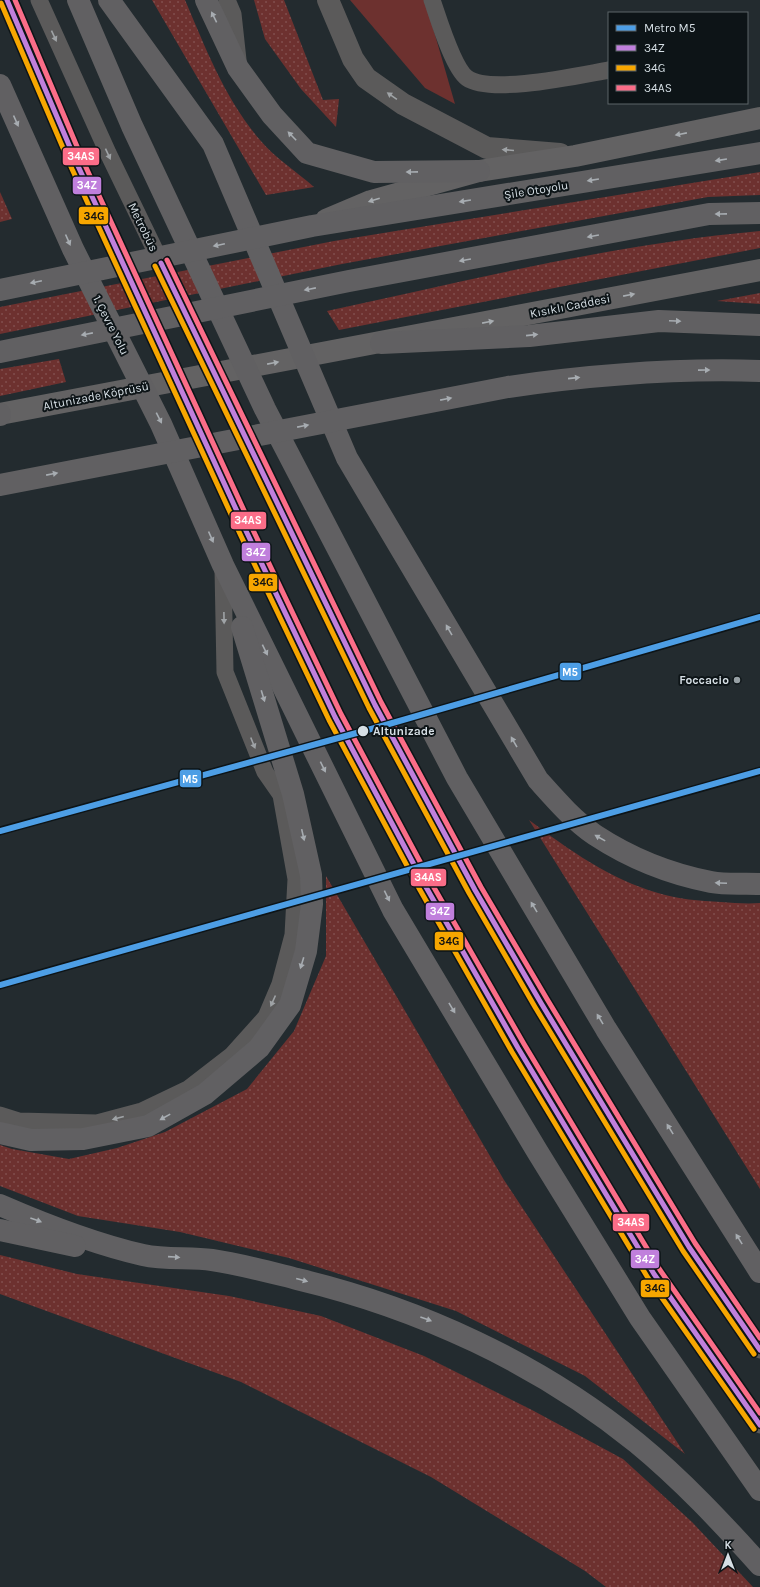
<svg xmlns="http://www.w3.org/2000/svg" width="760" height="1587" viewBox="0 0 760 1587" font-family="Karla,sans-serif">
<defs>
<pattern id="grass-dots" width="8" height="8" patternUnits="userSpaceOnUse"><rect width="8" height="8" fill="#6d312f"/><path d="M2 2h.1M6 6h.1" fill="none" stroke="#814e4d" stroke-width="1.8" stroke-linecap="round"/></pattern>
</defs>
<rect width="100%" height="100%" fill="#232b2f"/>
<g fill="url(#grass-dots)">
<path d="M152,0H185C206,49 225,99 260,140C274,157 297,172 314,187L266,195Z"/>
<polygon points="254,0 284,0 323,100 339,99 336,127 301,89 265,39"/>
<polygon points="760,172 760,195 708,197 342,264 0,334 0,307 334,241"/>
<polygon points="0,192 12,219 0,222"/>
<path d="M760,231V248L339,330L327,311C470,280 614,244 760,231Z"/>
<polygon points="760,293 760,304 717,301"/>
<polygon points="59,359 66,382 0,396 0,369"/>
<path d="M529,820C569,850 610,879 658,893C677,899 700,901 721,902C734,903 747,904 760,903V1189Z"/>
<polygon points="326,876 504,1180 685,1454 585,1376 456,1311 289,1258 180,1232 78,1216 0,1186 0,1145 12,1149 69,1159 117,1148 165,1132 247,1089 294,1031 326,956"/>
<polygon points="0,1255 77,1274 229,1296 321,1316 424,1356 532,1410 623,1459 692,1522 753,1587 606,1587 585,1571 431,1477 241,1382 0,1294"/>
</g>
<polygon fill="#6d312f" points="350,0 425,0 455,104 425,88"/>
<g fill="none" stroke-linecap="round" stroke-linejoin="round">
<g stroke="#5b5a5a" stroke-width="17">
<polyline points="7,0 78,166 247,533 335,717 426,887 518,1048 654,1274 760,1425"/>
<polyline points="39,0 108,153 375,705 475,890 541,1003 689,1247 760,1350"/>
<polyline points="227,0 233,14 238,60"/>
<path d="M432,0C438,17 453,68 467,78C491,95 580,75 609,70"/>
<polyline points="0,1115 19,1121 97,1123 142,1111 188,1089 232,1055 266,1017 280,984 293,935 296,879 281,795 265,772 225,672 223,569"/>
</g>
<polyline stroke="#5b5a5a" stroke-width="22" points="328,0 353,59 366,78 403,104 487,148 560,154"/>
<g stroke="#636263" stroke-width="22">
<polyline points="326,220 371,201 479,171 575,156 760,118"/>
<polyline points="0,414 760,270"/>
</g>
<g stroke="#616062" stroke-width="22">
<polyline points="78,0 132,126 265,409 457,778 606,1029 760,1272"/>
<path d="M109,0L213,144L347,458L538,780C555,799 573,820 595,835C630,858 670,874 711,882C727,885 744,883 760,884"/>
<polyline points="206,0 238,68 272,115 307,153 374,172 479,171"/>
<polyline points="0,85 73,249 161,424 223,565 393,910 537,1151 640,1318 760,1490"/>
<polyline points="0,290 312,226 760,153"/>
<polyline points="381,343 529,336 659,321 760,325"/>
<polyline points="0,352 349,281 709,214 760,213"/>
<polyline points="0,415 0,414"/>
<path d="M0,485L508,387C592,375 675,368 760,371"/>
<polyline points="0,1133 31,1140 83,1139 148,1126 205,1094 259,1048 290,1005 306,951 312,904 311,875 293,794 242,627"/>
<path d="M0,1205C46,1225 95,1244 143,1255C165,1260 190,1257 212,1260C240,1264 269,1272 297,1279C419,1308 539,1363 637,1443C682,1480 722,1523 760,1565"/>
<polyline points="0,1230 75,1246"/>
</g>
<g stroke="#0d1417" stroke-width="8">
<g id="bus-1">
<polyline points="7,0 78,166 247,533 335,717 426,887 518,1048 654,1274 760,1425"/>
<polyline points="161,263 375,705 475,890 541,1003 689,1247 760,1350"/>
</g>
</g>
<g stroke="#0d1417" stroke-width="8">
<g id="bus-2">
<polyline points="1,3 72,169 241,536 329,720 420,890 512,1052 648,1278 754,1429"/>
<polyline points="155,266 369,708 469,893 535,1007 683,1251 754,1354"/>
</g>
</g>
<g stroke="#0d1417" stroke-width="8">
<g id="bus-3">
<polyline points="15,0 84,163 253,530 341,714 432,884 524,1044 660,1270 760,1413"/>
<polyline points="167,260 381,702 481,887 547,999 695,1243 760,1338"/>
</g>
</g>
<use href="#bus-1" stroke="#c07fdc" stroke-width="5"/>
<use href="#bus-2" stroke="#f7a600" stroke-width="5"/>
<use href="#bus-3" stroke="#fb6d88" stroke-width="5"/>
<g stroke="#0d1417" stroke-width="9">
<g id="metro-1">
<polyline points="0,831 382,726 760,617"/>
<polyline points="0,985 760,771"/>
</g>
</g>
<use href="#metro-1" stroke="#4d9ee5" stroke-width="6"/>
</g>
<defs><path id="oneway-solid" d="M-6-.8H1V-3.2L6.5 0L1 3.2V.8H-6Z"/></defs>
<g fill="#a7acb1">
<use href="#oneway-solid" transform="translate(214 17) rotate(-116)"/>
<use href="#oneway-solid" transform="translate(16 121) rotate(66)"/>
<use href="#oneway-solid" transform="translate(292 136) rotate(-134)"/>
<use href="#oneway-solid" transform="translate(721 160) rotate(171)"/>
<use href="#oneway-solid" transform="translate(412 172) rotate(179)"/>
<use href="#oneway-solid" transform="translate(593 180) rotate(171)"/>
<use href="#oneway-solid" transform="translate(465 201) rotate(171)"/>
<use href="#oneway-solid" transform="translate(721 214) rotate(179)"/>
<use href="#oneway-solid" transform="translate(593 236) rotate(170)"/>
<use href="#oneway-solid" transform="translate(68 240) rotate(66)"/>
<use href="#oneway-solid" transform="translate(219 245) rotate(168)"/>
<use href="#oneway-solid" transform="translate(465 260) rotate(170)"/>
<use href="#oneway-solid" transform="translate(36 282) rotate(168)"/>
<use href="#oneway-solid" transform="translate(310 289) rotate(169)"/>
<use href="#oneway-solid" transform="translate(675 321) rotate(2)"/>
<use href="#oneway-solid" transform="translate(87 334) rotate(169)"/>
<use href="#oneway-solid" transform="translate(532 335) rotate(-6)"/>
<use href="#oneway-solid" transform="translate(704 370) rotate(-1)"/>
<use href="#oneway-solid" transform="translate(574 378) rotate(-6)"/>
<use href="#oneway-solid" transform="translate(446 399) rotate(-11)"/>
<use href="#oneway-solid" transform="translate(159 418) rotate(63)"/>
<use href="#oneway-solid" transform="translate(303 426) rotate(-11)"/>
<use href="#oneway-solid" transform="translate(52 474) rotate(-11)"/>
<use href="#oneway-solid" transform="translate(211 537) rotate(66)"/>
<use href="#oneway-solid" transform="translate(449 630) rotate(-120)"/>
<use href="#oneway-solid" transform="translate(265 650) rotate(64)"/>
<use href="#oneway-solid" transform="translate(263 696) rotate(73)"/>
<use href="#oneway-solid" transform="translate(514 742) rotate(-120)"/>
<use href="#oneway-solid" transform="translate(323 767) rotate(64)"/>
<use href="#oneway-solid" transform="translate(303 835) rotate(77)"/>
<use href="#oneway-solid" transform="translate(600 838) rotate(-151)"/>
<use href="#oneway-solid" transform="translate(721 883) rotate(-178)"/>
<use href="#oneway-solid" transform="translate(387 896) rotate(64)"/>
<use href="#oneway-solid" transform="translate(534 907) rotate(-121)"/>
<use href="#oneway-solid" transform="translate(302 963) rotate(107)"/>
<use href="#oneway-solid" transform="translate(452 1008) rotate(59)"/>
<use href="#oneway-solid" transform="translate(600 1019) rotate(-121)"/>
<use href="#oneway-solid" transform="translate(165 1117) rotate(151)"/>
<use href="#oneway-solid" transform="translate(670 1129) rotate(-122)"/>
<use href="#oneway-solid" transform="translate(36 1220) rotate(20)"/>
<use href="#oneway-solid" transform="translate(739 1239) rotate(-122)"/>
<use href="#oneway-solid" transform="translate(174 1257) rotate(4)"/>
<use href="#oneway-solid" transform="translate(302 1280) rotate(15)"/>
<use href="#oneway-solid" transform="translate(426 1319) rotate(20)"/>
</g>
<g fill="#9fa3a6">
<use href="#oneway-solid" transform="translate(54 36) rotate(65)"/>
<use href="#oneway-solid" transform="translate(392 96) rotate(-145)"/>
<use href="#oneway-solid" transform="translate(508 150) rotate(-175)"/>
<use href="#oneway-solid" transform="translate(108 154) rotate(65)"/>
<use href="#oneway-solid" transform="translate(224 618) rotate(89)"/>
<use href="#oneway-solid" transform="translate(253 743) rotate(68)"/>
<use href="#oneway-solid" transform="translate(273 1001) rotate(114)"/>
<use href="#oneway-solid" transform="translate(118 1118) rotate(165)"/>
</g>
<g fill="#a8adb1">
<use href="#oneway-solid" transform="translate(681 134) rotate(169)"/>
<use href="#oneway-solid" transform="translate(374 200) rotate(163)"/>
<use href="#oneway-solid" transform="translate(629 295) rotate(-11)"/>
<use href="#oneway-solid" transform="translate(488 322) rotate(-11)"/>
<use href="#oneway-solid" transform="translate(273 363) rotate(-11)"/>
</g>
<circle fill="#97a0a5" stroke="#0d1417" stroke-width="1.5" cx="737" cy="680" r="4"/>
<circle fill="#d6dfe5" stroke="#0d1417" stroke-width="1.5" cx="363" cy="731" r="6"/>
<g text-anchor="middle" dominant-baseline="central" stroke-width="4" stroke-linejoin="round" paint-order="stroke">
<g font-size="12" fill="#d6dfe5" stroke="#0d1417">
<text transform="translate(536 190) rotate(-9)">Şile Otoyolu</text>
<text transform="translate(143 227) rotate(64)">Metrobüs</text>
<text transform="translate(570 306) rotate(-11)">Kısıklı Caddesi</text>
<text transform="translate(111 325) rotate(63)">1. Çevre Yolu</text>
<text transform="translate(96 396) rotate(-11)">Altunizade Köprüsü</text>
</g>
<g font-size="12" font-weight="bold" fill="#d6dfe5" stroke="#0d1417" text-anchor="end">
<text x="729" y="680">Foccacio</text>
</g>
<g font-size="12" font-weight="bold" fill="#d6dfe5" stroke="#0d1417" text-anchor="start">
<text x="373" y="731">Altunizade</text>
</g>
</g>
<g stroke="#0d1417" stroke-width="1.5">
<rect x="62" y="147" width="38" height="19" rx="4" fill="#fb6d88"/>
<rect x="72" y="176" width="30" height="19" rx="4" fill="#c07fdc"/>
<rect x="78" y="206" width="31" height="19" rx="4" fill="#f7a600"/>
<rect x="230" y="511" width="37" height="19" rx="4" fill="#fb6d88"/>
<rect x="241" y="542" width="30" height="20" rx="4" fill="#c07fdc"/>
<rect x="248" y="573" width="30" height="19" rx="4" fill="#f7a600"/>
<rect x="559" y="662" width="23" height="19" rx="4" fill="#4d9ee5"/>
<rect x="179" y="769" width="23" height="19" rx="4" fill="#4d9ee5"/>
<rect x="410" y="868" width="37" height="19" rx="4" fill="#fb6d88"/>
<rect x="425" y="902" width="30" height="19" rx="4" fill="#c07fdc"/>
<rect x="434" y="931" width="30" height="20" rx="4" fill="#f7a600"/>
<rect x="612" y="1213" width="38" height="19" rx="4" fill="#fb6d88"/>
<rect x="630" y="1249" width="30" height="20" rx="4" fill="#c07fdc"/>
<rect x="640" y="1279" width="30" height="19" rx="4" fill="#f7a600"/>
</g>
<g font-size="11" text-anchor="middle" font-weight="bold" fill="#fff">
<text x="81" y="160">34AS</text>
<text x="87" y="189">34Z</text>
<text x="248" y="524">34AS</text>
<text x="256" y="556">34Z</text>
<text x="570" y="676">M5</text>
<text x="190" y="783">M5</text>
<text x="428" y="881">34AS</text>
<text x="440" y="915">34Z</text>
<text x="631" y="1226">34AS</text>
<text x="645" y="1263">34Z</text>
</g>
<g font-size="11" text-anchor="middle" font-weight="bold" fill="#111">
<text x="94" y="220">34G</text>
<text x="263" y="586">34G</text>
<text x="449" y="945">34G</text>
<text x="655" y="1292">34G</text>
</g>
<rect x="608" y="12" width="140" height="92" fill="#0d1417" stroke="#5d6569"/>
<rect x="616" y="25" width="20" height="6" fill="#4d9ee5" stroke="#5d6569"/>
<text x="644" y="32" font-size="12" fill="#d6dfe5">Metro M5</text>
<rect x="616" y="45" width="20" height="6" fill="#c07fdc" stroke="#5d6569"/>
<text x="644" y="52" font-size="12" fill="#d6dfe5">34Z</text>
<rect x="616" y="65" width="20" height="6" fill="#f7a600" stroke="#5d6569"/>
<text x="644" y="72" font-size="12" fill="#d6dfe5">34G</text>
<rect x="616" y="85" width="20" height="6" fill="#fb6d88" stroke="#5d6569"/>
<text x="644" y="92" font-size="12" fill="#d6dfe5">34AS</text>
<g transform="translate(728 1555)" stroke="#0d1417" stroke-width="3" paint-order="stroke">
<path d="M0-3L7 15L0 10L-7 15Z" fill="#d6dfe5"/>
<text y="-6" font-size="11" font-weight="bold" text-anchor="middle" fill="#d6dfe5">K</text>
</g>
</svg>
